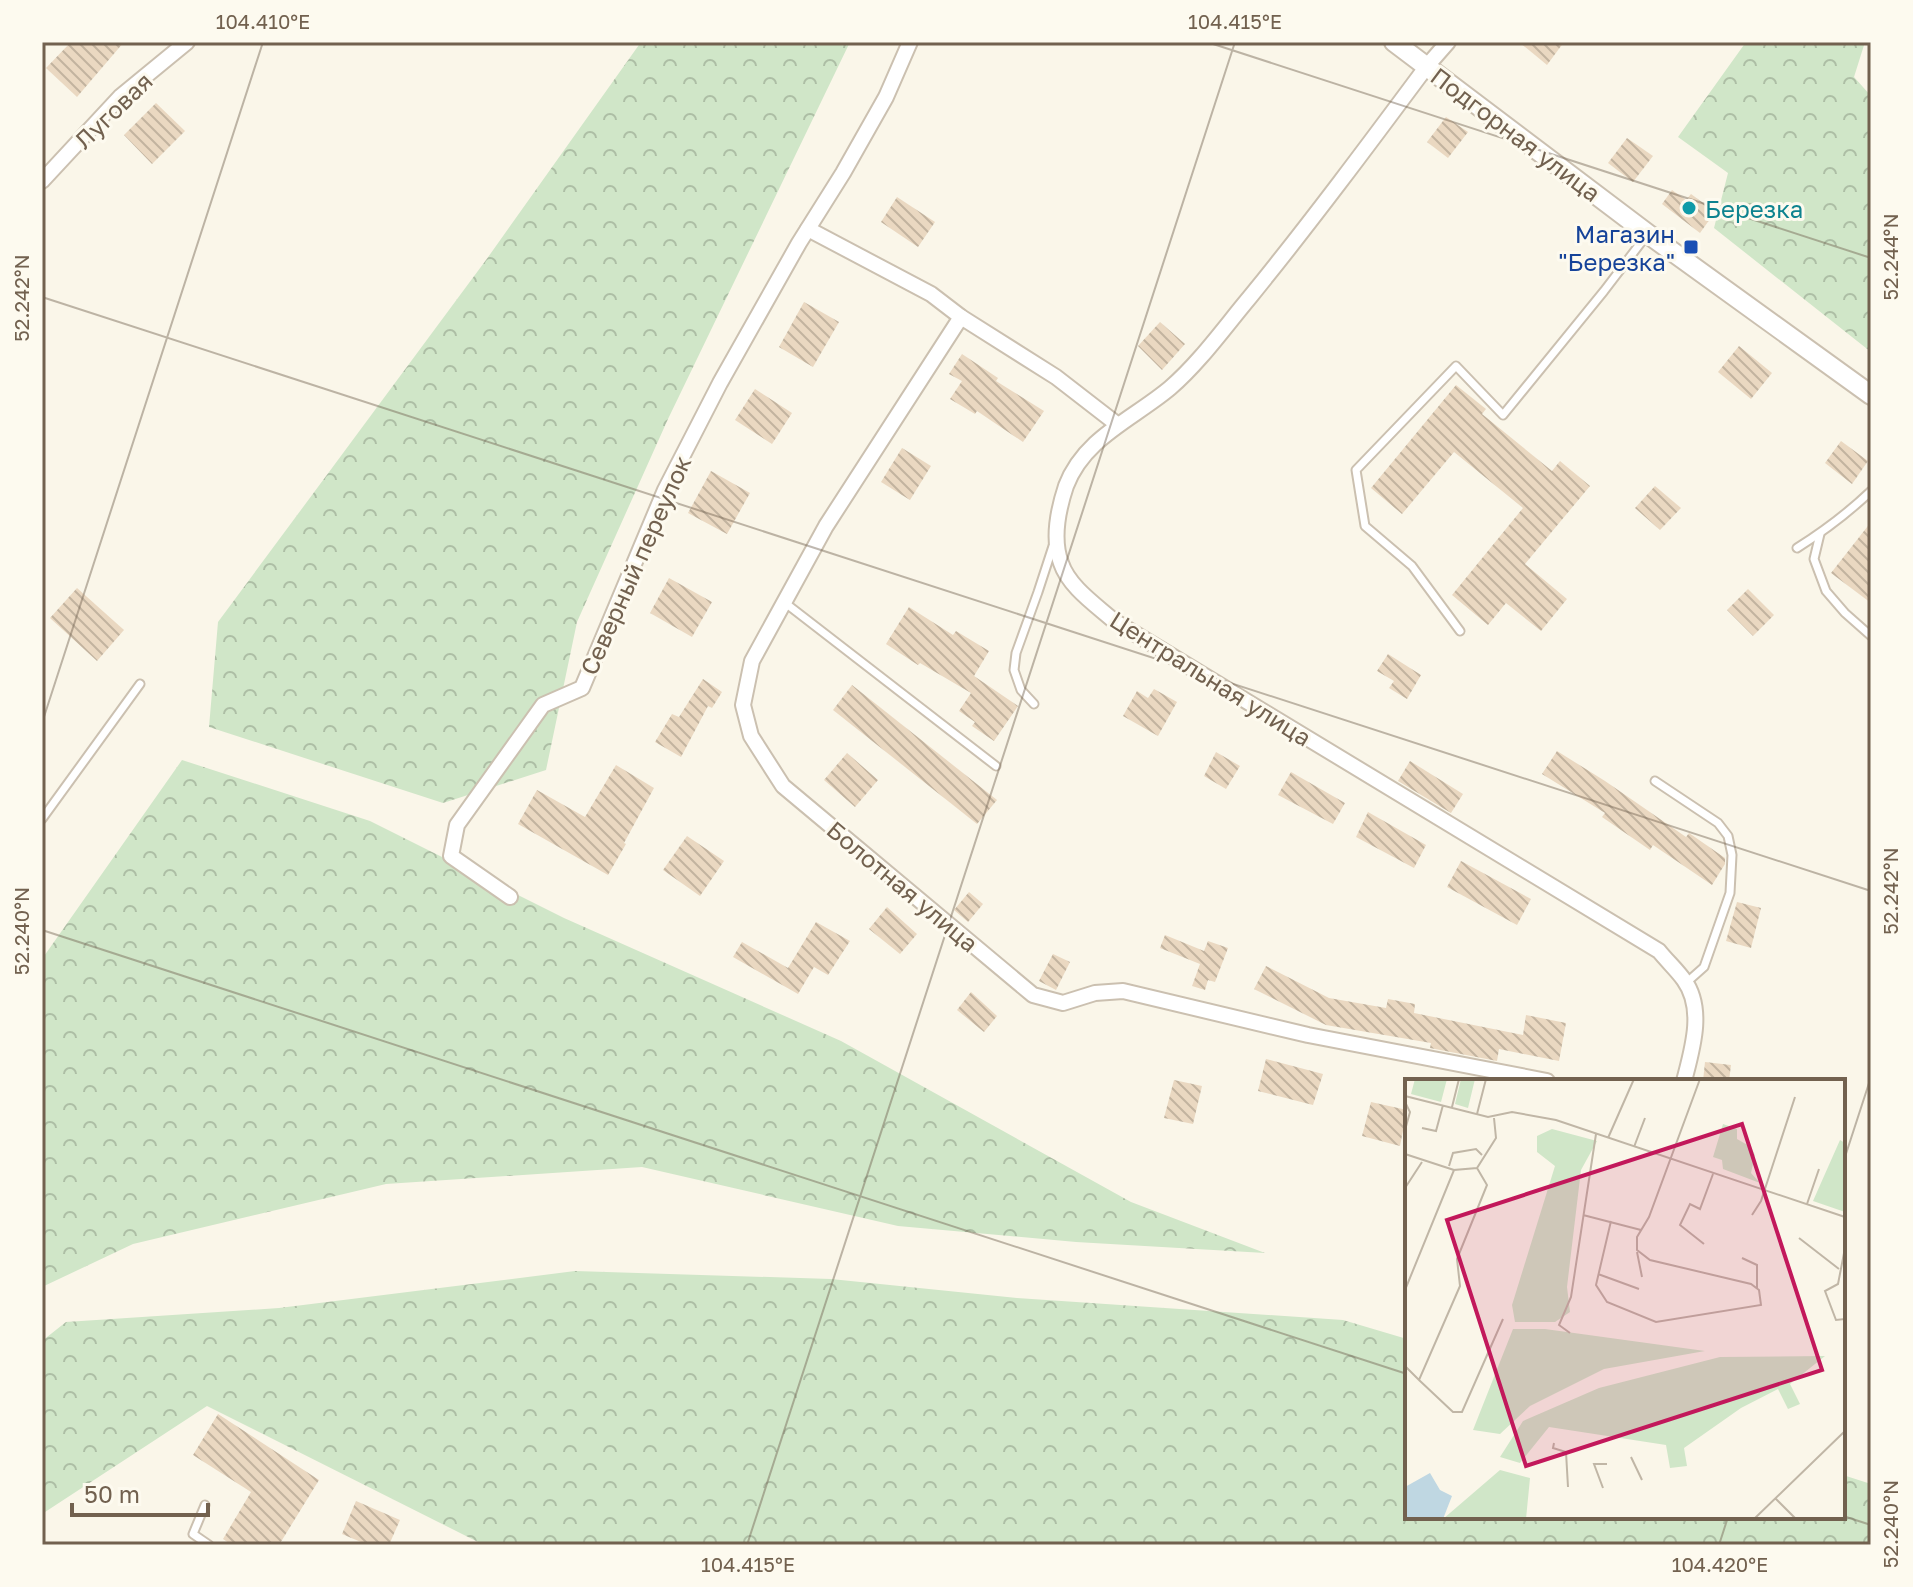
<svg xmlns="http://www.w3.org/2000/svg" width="1913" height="1587" viewBox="0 0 1913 1587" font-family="'Golos Text',sans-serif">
<defs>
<pattern id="forest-crowns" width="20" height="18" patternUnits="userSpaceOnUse" patternTransform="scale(2)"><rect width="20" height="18" fill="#d0e6c8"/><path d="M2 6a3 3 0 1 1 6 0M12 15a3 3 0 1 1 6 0" fill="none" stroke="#adbea5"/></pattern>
<pattern id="building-back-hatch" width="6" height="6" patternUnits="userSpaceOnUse" patternTransform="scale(2)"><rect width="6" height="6" fill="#ead8c1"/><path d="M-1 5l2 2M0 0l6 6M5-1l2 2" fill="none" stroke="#c2b39f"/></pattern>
</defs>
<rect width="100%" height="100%" fill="#faf6e9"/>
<g fill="url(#forest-crowns)">
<polygon points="641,42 850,42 668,419 577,622 546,770 443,803 209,727 218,622 486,260"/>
<polygon points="1746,42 1865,42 1854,77 1871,96 1871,301 1869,305 1871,307 1871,352 1714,228 1728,173 1678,137"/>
<polygon points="182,760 370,821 564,918 841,1041 1131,1202 1265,1253 1076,1242 898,1226 642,1167 386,1184 133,1244 42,1287 42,959"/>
<polygon points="575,1271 831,1279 1017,1298 1343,1320 1407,1339 1407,1517 1843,1517 1843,1475 1871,1484 1871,1545 484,1545 207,1406 42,1514 42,1341 66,1322 279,1308"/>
</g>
<g fill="url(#building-back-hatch)">
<polygon points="71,42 124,42 77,97 46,68"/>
<polygon points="1519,42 1564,42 1547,65"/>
<polygon points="156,103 185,131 152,164 124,135"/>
<polygon points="1446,117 1468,132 1448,158 1427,142"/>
<polygon points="1627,138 1653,156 1633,182 1608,163"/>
<polygon points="1672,190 1686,200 1691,194 1715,212 1700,233 1662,204"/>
<polygon points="897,197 935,222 918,247 881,222"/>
<polygon points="804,302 839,322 813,367 779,347"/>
<polygon points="1160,322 1185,344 1162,370 1138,346"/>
<polygon points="1739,346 1772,373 1751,399 1718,372"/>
<polygon points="962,354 998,378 996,381 1044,411 1023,442 977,411 975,414 950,399 962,381 949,374"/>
<polygon points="1456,385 1486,409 1482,414 1552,471 1560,461 1590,486 1525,564 1567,599 1541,631 1506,603 1488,625 1452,595 1523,508 1454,452 1402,514 1371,488"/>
<polygon points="755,389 792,413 772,444 735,420"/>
<polygon points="1841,441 1868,461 1852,484 1825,463"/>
<polygon points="902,448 931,466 910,500 881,482"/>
<polygon points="711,471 750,493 727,534 688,513"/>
<polygon points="1655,486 1681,508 1660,530 1635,508"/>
<polygon points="1871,522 1871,603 1831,573"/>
<polygon points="669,578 712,602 692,637 650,613"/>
<polygon points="77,588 124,630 97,661 50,618"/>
<polygon points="1748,589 1774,615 1753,636 1727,610"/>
<polygon points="909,607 953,635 956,631 989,651 974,676 1018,706 994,741 972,726 975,722 959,711 971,693 920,663 918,665 886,644"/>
<polygon points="1388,654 1421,675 1407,699 1389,688 1394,681 1377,671"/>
<polygon points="703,679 722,692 712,708 708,706 681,757 655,742 672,714 679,717"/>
<polygon points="852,685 997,800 977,824 833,710"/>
<polygon points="1154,689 1177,702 1158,736 1123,716 1137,691 1148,698"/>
<polygon points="1557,751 1605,781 1686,837 1689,833 1725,858 1725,864 1712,885 1653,845 1650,850 1602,817 1605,813 1542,774"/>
<polygon points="1216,752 1240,766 1226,789 1204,776"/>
<polygon points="847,753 878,780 855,807 824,780"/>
<polygon points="1410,761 1463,794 1451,813 1398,781"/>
<polygon points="616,765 654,788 624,843 626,844 608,875 518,824 537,790 585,817"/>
<polygon points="1291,772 1345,803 1333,824 1278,795"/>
<polygon points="1368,812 1426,845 1414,868 1356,837"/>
<polygon points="687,836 724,861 700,896 663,870"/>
<polygon points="1461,861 1531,899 1517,925 1447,887"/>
<polygon points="969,892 983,904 968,922 954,910"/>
<polygon points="1737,902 1761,908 1751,948 1726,941"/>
<polygon points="887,907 917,934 900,954 869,929"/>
<polygon points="816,922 850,941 828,975 814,967 798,994 733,957 742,942 788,968"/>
<polygon points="1165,935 1204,951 1208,941 1228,948 1215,982 1208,980 1205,990 1192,986 1200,964 1160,948"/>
<polygon points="1053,954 1070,962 1056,990 1039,981"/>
<polygon points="1266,966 1329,998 1386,1008 1388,999 1415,1004 1414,1013 1523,1035 1526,1015 1566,1023 1559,1061 1499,1049 1497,1061 1430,1048 1431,1043 1326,1025 1254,989"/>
<polygon points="971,992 997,1016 984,1032 957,1010"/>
<polygon points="1266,1059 1323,1074 1313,1105 1258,1091"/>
<polygon points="1705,1062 1731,1065 1729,1081 1703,1081"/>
<polygon points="1174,1080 1202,1086 1193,1124 1164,1118"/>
<polygon points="1371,1102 1407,1110 1400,1146 1362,1136"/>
<polygon points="218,1414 319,1480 279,1545 232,1545 223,1539 251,1492 193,1455"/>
<polygon points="356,1501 400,1520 389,1545 368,1545 342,1534"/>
</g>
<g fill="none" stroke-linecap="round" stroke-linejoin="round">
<g stroke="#cbc0b0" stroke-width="11">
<g id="service">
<polyline points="1820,534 1814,559 1826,591 1845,613 1871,636"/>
<path d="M1797,548C1824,531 1848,513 1871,491"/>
<polyline points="784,602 996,766"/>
<polyline points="1460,631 1412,566 1365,526 1356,470 1456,366 1503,415 1604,291 1646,236"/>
<polyline points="1034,704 1021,690 1014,670 1016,653 1038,592 1053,546"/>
<polyline points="1655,781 1718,823 1728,836 1732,855 1730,893 1704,967 1686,983"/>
<polyline points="42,819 140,684"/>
<polyline points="205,1505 193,1534 209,1545"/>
</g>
</g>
<g stroke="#cbc0b0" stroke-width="18">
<g id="minor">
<path d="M1448,42L1427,66C1369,144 1311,222 1250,297C1224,328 1200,362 1170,388C1133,419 1084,438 1066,486C1058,510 1052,539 1061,563C1069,587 1096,605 1114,621L1659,951C1667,961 1677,970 1684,980C1705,1009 1692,1050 1684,1081"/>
<polyline points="42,181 120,97 187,42"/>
<polyline points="808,229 931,294 961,317 1056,377 1118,425"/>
<polyline points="961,317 826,526 752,661 743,705 751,736 783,786 1033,995 1063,1003 1095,993 1123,991 1308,1035 1547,1081"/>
<polyline points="510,897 451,856 457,825 543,705 582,688 665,490 720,383 799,243 843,173 886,97 910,42"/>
</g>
</g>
<g stroke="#cbc0b0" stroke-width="22">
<polyline id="tertiary" points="1394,42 1648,234 1871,395"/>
</g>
<use href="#service" stroke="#fff" stroke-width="7"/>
<use href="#minor" stroke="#fff" stroke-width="14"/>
<use href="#tertiary" stroke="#fff" stroke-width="18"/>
</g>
<path fill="none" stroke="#72614f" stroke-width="2" stroke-opacity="0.45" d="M1207,42L1871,258M42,297L1871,891M42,723L263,42M42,930L1407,1374M1843,1163L1871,1077M1843,1516L1871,1525M747,1545L1235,42M1719,1545L1728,1517"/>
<circle fill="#0f9aa8" stroke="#fdfaef" stroke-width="3" cx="1689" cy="208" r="8"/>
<rect fill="#1a4fb4" stroke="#fdfaef" stroke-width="3" x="1683" y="239" width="16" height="16" rx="4"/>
<g text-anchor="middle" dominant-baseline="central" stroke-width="6" stroke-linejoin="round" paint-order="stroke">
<g font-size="24" fill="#72614f" stroke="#fdfaef">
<text transform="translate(113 110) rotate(-44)">Луговая</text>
<text transform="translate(1516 134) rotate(37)">Подгорная улица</text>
<text transform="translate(635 565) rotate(-66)">Северный переулок</text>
<text transform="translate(1211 678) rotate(32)">Центральная улица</text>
<text transform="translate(903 886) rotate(40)">Болотная улица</text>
</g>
<g font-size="24" fill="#0d838f" stroke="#fdfaef" text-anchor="start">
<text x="1705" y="208">Березка</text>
</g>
<g font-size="24" fill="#164399" stroke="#fdfaef" text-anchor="end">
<text x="1675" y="233">Магазин<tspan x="1675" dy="28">"Березка"</tspan></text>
</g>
</g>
<g transform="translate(1405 1079)">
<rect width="440" height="440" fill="#faf6e9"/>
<path d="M10,0H42L36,23L6,15ZM56,0H70L63,29L50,25ZM318,45L332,50V60L346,68L350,76L346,94L355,104L318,90L317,81L308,78ZM147,50L192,62L176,91L162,208L165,233L150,243H110L107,226L150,87L132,73V57ZM435,61L440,64V133L408,122ZM108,250H140L300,272L199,290L125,327L95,355L68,351ZM420,277L385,305L395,325L383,330L373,310L336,329L279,369L282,387L265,389L261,366L144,348L115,384L95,378L118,342L194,309L315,278ZM95,391L125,399L121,440H38Z" fill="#d0e6c8"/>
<path d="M25,394L35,411L47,417L38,440H0V408Z" fill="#bfd7e2"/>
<path fill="none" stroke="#c0b6a6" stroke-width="2" d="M0,17L83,38L107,33L151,41L440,138M0,23L5,33L0,51M47,28L54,0M72,35L81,0M17,49L31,52L38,26M203,59L229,0M229,68L240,39M0,75L49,91M44,87L48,74L71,70L77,76M0,109L17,83M402,125L414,90M178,136L236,151M347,136L356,122L390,18M206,142L191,206L202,223L251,243L356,226L354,211L346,205L245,181L232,171V158L244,138L295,0M394,159L434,190M299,165L275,146L285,125L295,130L308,95M440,169L433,205L420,212L431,241L440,240M232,173L237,198M337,179L352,186V209M193,195L234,210M0,211L49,91L72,89L91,59L89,39M165,254L154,246L166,218L191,55M0,287L14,301L55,207L52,180L82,106L72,89M14,301L48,333H57L98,240M149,364L148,369L161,373L163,408M226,378L237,401M198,409L189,385H202M370,419L391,440M349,440L440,352"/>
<path fill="#c2185b" fill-opacity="0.15" stroke="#c2185b" stroke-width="4" d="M337,45L417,291L121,387L42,141Z"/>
<rect width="440" height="440" fill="none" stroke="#72614f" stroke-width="4"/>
</g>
<rect width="1913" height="1587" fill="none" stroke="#fdfaef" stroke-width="88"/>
<path d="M72 1503v12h136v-12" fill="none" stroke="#72614f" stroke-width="4"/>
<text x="84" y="1503" font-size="24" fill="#72614f" stroke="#fdfaef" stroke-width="6" paint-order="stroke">50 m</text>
<rect x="44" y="44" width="1825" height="1499" fill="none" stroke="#72614f" stroke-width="3"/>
<g font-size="20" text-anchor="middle" fill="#72614f">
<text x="263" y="29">104.410°E</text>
<text x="1235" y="29">104.415°E</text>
<text transform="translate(1891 257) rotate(-90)" y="7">52.244°N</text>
<text transform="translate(22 298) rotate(-90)" y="7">52.242°N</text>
<text transform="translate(1891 891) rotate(-90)" y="7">52.242°N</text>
<text transform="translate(22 931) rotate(-90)" y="7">52.240°N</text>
<text transform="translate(1891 1524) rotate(-90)" y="7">52.240°N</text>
<text x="748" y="1572">104.415°E</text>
<text x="1720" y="1572">104.420°E</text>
</g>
</svg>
